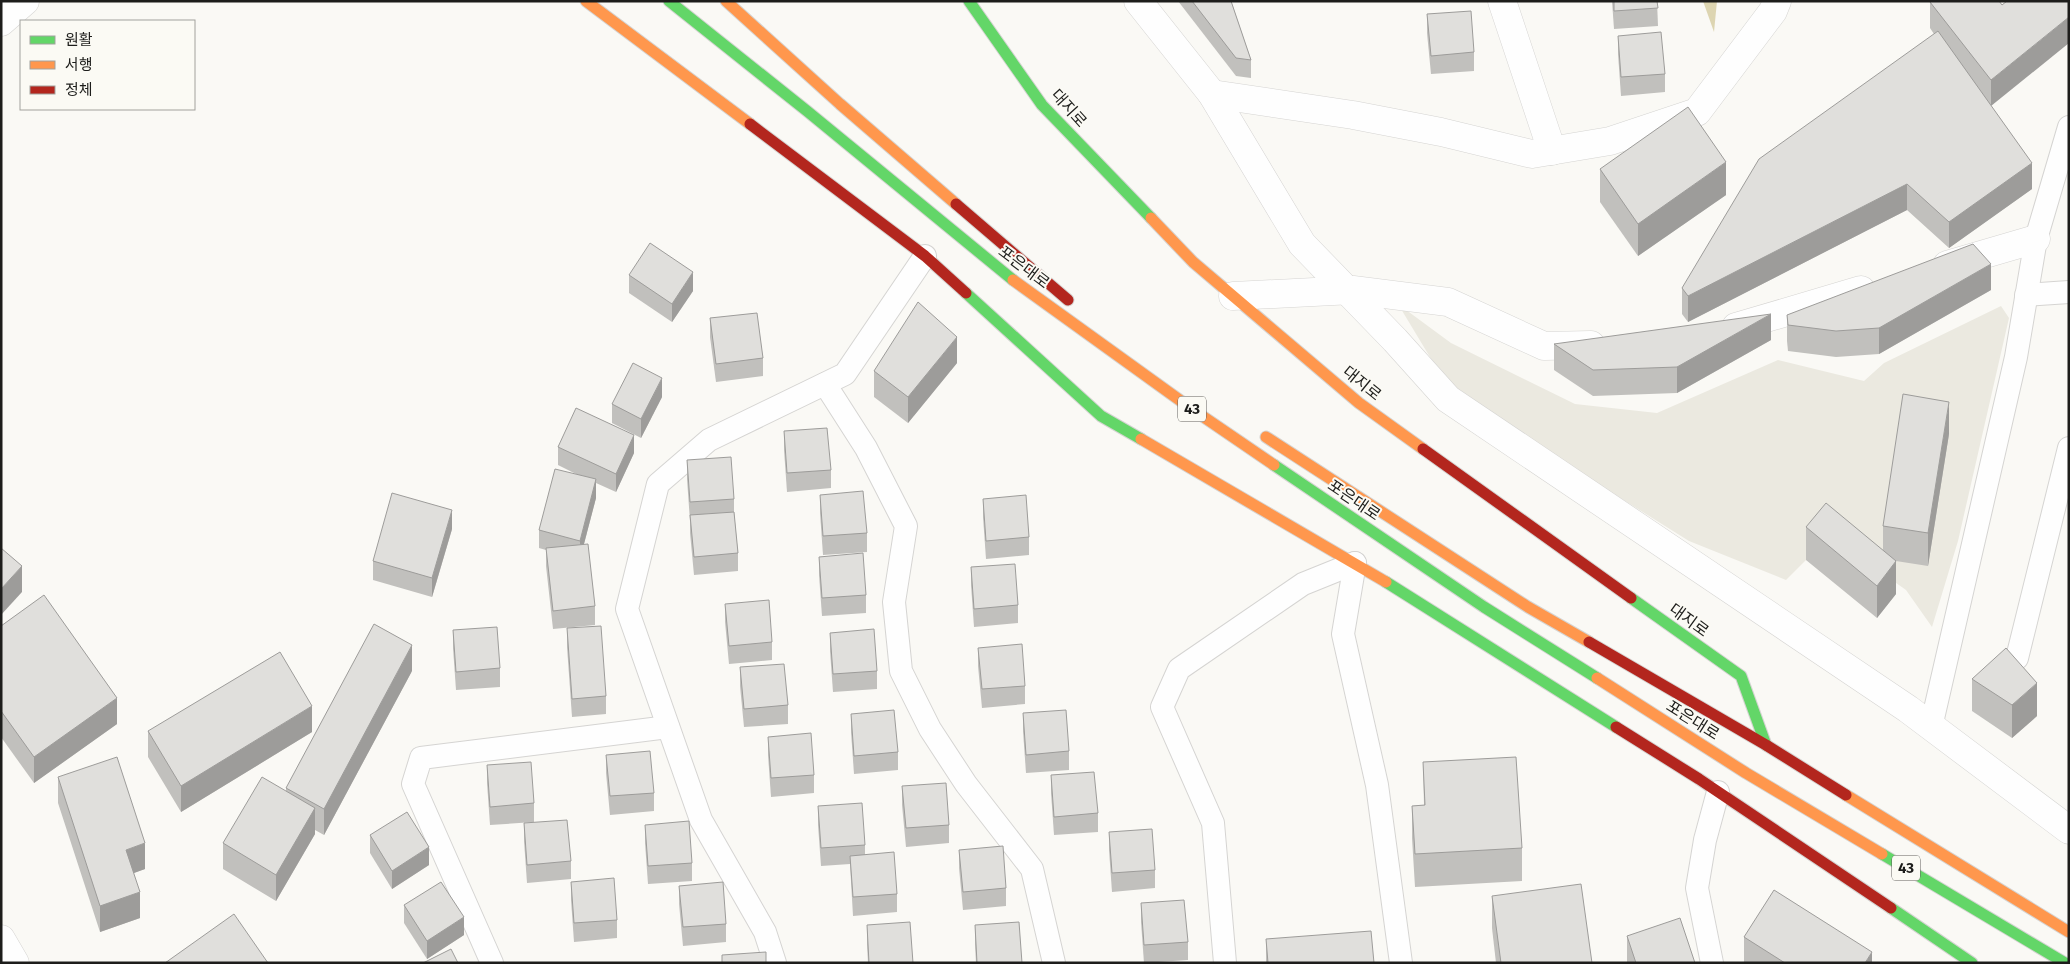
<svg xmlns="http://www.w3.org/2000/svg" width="2070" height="964" viewBox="0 0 2070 964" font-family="'Fira Sans','Noto Sans KR',sans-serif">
<rect width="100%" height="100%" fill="#faf9f5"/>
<polygon fill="#ebe9e0" points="1398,304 1451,343 1575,404 1657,413 1778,360 1864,381 1884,363 2001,306 2009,318 1958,541 1932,627 1906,590 1830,536 1786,580 1689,541 1451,392"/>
<polygon fill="#ddd5b1" points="1703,1 1717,1 1714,32"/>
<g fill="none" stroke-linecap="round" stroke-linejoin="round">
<g stroke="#d5d4d2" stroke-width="24">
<g id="lane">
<polyline points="2026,295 2069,292"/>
<polyline points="825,384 866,448 906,526 894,602 901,671 930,729 966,784 1032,869 1054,963"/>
<polyline points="1355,563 1343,634 1377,785 1401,963"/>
<polyline points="2017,658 2069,448"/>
<polyline points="1931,727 2016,357 2036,239 2069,127"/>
<polyline points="492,963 413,784 421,758 668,727"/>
<polyline points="775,963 765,932 701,820 627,609 658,484 709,440 845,374 925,256"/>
<polyline points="1225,963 1213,823 1162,707 1179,669 1303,584 1355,563"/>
<polyline points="1712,963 1697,888 1705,840 1718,792"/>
</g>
</g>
<g stroke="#d5d4d2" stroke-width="29">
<g id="street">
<polyline points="1138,1 1212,94 1302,244 1395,340 1448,399 1908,709 2069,830"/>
<polyline points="1502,1 1552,151"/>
<polyline points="1,22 25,1"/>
<polyline points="1212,94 1353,115 1441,132 1532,154 1610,141 1697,112 1773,11 1777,1"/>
<polyline points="1947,265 2036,239"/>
<polyline points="1233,296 1353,290 1448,302 1544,346 1591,345"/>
<polyline points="1736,327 1861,290"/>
<polyline points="1,939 15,963"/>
</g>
</g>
<g stroke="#d5d4d2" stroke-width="13">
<g id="fast">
<polyline points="669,1 807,111 1013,280"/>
<polyline points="969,1 1042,105 1151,218"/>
<polyline points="966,293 1101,416 1141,439"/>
<polyline points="1274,465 1484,607 1597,678"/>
<polyline points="1386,582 1616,727"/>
<polyline points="1631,598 1741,676 1766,745"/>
<polyline points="1882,854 2065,963"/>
<polyline points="1891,908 1972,963"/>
</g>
</g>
<g stroke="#d5d4d2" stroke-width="13">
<g id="slow">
<polyline points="586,1 750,124"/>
<polyline points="726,1 840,104 956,204"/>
<polyline points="1151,218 1193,262 1359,403 1423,449"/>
<polyline points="1013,280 1192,409 1274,465"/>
<polyline points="1266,437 1528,607 1589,642"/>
<polyline points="1141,439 1386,582"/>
<polyline points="1597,678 1746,773 1882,854"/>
<polyline points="1846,795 2069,932"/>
</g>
</g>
<g stroke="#d5d4d2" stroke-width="13">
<g id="jam">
<polyline points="750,124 925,256 966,293"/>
<polyline points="956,204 1068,300"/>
<polyline points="1423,449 1631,598"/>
<polyline points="1589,642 1766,745 1846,795"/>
<polyline points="1616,727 1699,779 1891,908"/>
</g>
</g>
<use href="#lane" stroke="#fefefe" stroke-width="22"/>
<use href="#street" stroke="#fefefe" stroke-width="28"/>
<use href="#fast" stroke="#63d668" stroke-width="11"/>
<use href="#slow" stroke="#ff974d" stroke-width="11"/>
<use href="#jam" stroke="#b3261e" stroke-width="11"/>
</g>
<g fill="#c1c0bd">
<polygon points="1178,1 1231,1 1251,60 1251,78 1236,76"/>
<polygon points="1612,1 1657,1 1658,26 1614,29"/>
<polygon points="1930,2 2002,5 1991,106 2032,189 1949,248 1907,210 1688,322 1682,314 1682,288 1934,34 1930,28"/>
<polygon points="1427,14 1474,52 1474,71 1431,74 1427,33"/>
<polygon points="1618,36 1665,74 1665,92 1621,96 1618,54"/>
<polygon points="1600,169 1726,195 1638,256 1600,202"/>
<polygon points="629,275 693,291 672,322 629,293"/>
<polygon points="1991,290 1879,354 1836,357 1788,351 1787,341 1787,315"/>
<polygon points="710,318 763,358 763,376 716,382 710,337"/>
<polygon points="1771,340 1677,393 1593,396 1554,370 1554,344"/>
<polygon points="957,363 908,423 874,397 874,371"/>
<polygon points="662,397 641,438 612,423 612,404"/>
<polygon points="784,431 831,470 831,488 787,492 784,450"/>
<polygon points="1949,434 1928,566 1896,561 1896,594 1877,618 1806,560 1806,527 1883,550 1883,526"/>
<polygon points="558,447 634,453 616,492 596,483 596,498 584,544 595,606 595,625 553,629 546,566 546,550 539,548 539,530 578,475 558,465"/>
<polygon points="687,460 734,499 734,512 738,553 738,571 694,575 690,533 690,521 687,479"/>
<polygon points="820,495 867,533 867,552 823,555 820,513"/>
<polygon points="983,499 1029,537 1029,555 986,559 983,517"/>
<polygon points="452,529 432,597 373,580 373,561"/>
<polygon points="819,557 866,595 866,613 822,616 819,575"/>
<polygon points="971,567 1018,605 1018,623 974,627 971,585"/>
<polygon points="725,604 772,642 772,660 729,664 725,622"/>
<polygon points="1,626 117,724 34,783 1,737"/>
<polygon points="567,628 606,696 606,714 572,717 567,647"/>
<polygon points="453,630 500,668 500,687 456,690 453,648"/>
<polygon points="830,633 877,671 877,689 833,692 830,651"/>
<polygon points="978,648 1025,686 1025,704 982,708 978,666"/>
<polygon points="740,667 788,705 788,724 744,727 740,686"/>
<polygon points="412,671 324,835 315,830 315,834 276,901 223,869 223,843 286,791 286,788"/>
<polygon points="1972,679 2037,716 2012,738 1972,711"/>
<polygon points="1023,713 1069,751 1069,770 1026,773 1023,731"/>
<polygon points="851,714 898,752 898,770 854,774 851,732"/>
<polygon points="148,731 312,732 181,812 148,757"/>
<polygon points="768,737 814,775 814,793 771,797 768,755"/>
<polygon points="606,755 654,793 654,811 610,815 606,773"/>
<polygon points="1423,762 1522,848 1522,881 1415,887 1412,838 1412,806 1424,805"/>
<polygon points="487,765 534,803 534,822 490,825 487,783"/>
<polygon points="1051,775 1098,813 1098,832 1054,835 1051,793"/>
<polygon points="58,777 145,869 133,873 140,918 100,932 58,803"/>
<polygon points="902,786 949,825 949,843 906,847 902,805"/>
<polygon points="818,806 865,845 865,855 897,894 897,912 853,916 850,864 821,866 818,825"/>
<polygon points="524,823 571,861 571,879 527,883 524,841"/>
<polygon points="645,825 692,863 692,881 648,884 645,843"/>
<polygon points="1109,832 1155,870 1155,888 1112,892 1109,850"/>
<polygon points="370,835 429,865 392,889 370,853"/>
<polygon points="959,850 1006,888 1006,906 963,910 959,868"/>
<polygon points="571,882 617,920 617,938 574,942 571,900"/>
<polygon points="679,886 726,924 726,942 683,946 679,904"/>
<polygon points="1492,896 1592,963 1496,963 1492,928"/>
<polygon points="1141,903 1188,942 1188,960 1144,963 1141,922"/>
<polygon points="404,905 464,935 427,959 404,923"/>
<polygon points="867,925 913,963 868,963 867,944"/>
<polygon points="975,925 1022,963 976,963 975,944"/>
<polygon points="1627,936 1695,963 1627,963"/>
<polygon points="1744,937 1872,963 1744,963"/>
<polygon points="1266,939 1374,963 1266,963"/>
</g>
<g fill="#9d9c9a">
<polygon points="2069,17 2069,43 1991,106 1991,80"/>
<polygon points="1726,162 1726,195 1638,256 1638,224"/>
<polygon points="2032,163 2032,189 1949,248 1949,222"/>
<polygon points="1907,184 1907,210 1688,322 1688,296"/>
<polygon points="1991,264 1991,290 1879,354 1879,328"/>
<polygon points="693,272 693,291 672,322 672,304"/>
<polygon points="1771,314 1771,340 1677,393 1677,367"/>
<polygon points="957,337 957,363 908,423 908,397"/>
<polygon points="662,378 662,397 641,438 641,419"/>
<polygon points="1949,402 1949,434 1928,566 1928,533"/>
<polygon points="634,435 634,453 616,492 616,474"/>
<polygon points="596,479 596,498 580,559 580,541"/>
<polygon points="452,510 452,529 432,597 432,578"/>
<polygon points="1896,561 1896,594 1877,618 1877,586"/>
<polygon points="22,566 22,592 1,615 1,589"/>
<polygon points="412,645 412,671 324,835 324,809"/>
<polygon points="2037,683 2037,716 2012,738 2012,705"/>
<polygon points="117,698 117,724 34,783 34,757"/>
<polygon points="312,706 312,732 181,812 181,786"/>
<polygon points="315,808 315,834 276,901 276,875"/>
<polygon points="145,843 145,869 126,876 126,850"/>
<polygon points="429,847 429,865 392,889 392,871"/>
<polygon points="140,892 140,918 100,932 100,906"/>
<polygon points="464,917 464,935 427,959 427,941"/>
<polygon points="1872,952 1872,963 1865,963"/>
</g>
<g fill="#e0dfdc" stroke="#9d9c9a">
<polygon points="1192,1 1231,1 1251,60 1236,58"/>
<polygon points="1614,1 1657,1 1658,8 1614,11"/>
<polygon points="1931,1 1999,1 2002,5 2007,1 2069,1 2069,17 1991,80 1930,2"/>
<polygon points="1471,11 1474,52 1431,56 1427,14"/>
<polygon points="1938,31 2032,163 1949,222 1907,184 1688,296 1682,288 1759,159"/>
<polygon points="1661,32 1665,74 1621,77 1618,36"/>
<polygon points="1688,107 1726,162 1638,224 1600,169"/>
<polygon points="650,243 693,272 672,304 629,275"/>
<polygon points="1973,244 1991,264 1879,328 1836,331 1788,325 1787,315"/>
<polygon points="918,302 957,337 908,397 874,371"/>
<polygon points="757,313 763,358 716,364 710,318"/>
<polygon points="1771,314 1677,367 1593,370 1554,344"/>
<polygon points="633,363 662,378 641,419 612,404"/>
<polygon points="1903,394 1949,402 1928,533 1883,526"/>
<polygon points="576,408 634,435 616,474 558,447"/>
<polygon points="827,428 831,470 787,473 784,431"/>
<polygon points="731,457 734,499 690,502 687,460"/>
<polygon points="555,469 596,479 580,541 539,530"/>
<polygon points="863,491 867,533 823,536 820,495"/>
<polygon points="392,493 452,510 432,578 373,561"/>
<polygon points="1026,495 1029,537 986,541 983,499"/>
<polygon points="1826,503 1896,561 1877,586 1806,527"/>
<polygon points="734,512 738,553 694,557 690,515"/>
<polygon points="588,544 595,606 553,611 546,548"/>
<polygon points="1,548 22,566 1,589"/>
<polygon points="863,553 866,595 822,598 819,557"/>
<polygon points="1015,564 1018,605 974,609 971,567"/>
<polygon points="44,595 117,698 34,757 1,711 1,626"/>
<polygon points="769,600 772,642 729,646 725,604"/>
<polygon points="374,624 412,645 324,809 286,788"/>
<polygon points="601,626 606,696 572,699 567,628"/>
<polygon points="497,627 500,668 456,672 453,630"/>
<polygon points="874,629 877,671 833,674 830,633"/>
<polygon points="1022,644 1025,686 982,689 978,648"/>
<polygon points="2006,648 2037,683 2012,705 1972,679"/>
<polygon points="280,652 312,706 181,786 148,731"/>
<polygon points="784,664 788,705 744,709 740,667"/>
<polygon points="894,710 898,752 854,756 851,714"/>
<polygon points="1066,710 1069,751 1026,755 1023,713"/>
<polygon points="811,733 814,775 771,778 768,737"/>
<polygon points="650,751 654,793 610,796 606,755"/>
<polygon points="117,757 145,843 126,850 140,892 100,906 58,777"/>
<polygon points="1516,757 1522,848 1415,854 1412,806 1425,805 1423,762"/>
<polygon points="531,762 534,803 490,807 487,765"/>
<polygon points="1094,772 1098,813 1054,817 1051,775"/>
<polygon points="262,777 315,808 276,875 223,843"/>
<polygon points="946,783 949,825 906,828 902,786"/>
<polygon points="862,803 865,845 821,848 818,806"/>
<polygon points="407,812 429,847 392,871 370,835"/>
<polygon points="567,820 571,861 527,865 524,823"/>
<polygon points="689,821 692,863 648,866 645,825"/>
<polygon points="1152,829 1155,870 1112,873 1109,832"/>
<polygon points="1003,846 1006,888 963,892 959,850"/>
<polygon points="894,852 897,894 853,897 850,856"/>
<polygon points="614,878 617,920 574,923 571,882"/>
<polygon points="441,882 464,917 427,941 404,905"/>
<polygon points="723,882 726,924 683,927 679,886"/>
<polygon points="1581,884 1592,963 1501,963 1492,896"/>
<polygon points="1774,890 1872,952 1865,963 1785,963 1744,937"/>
<polygon points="1184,900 1188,942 1144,945 1141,903"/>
<polygon points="234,914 268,963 165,963"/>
<polygon points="1680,918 1695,963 1636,963 1627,936"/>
<polygon points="910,922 913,963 869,963 867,925"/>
<polygon points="1019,922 1022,963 977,963 975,925"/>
<polygon points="1371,931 1374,963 1268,963 1266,939"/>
<polygon points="451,949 458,963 423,963"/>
<polygon points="766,952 766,963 722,963 722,955"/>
</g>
<g text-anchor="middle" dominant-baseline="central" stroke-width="4" stroke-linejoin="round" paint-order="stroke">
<g fill="#fbfaf4" stroke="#605f5c" stroke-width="1">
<rect x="1178" y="396.5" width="28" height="25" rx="4"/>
<rect x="1892" y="855.5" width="28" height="25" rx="4"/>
</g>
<g font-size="15" font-weight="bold" fill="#1d1d1b">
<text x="1192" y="409">43</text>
<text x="1906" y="868">43</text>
</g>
<g font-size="16" fill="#1d1d1b" stroke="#fbfaf4">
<text transform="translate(1069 108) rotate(48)">대지로</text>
<text transform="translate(1024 267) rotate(37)">포은대로</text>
<text transform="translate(1362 383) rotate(39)">대지로</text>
<text transform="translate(1354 500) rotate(34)">포은대로</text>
<text transform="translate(1689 620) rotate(36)">대지로</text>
<text transform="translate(1693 720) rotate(32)">포은대로</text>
</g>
</g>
<rect width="2070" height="964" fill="none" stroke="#1d1d1b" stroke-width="5"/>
<rect x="20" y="20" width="175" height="90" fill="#fbfaf4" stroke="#a2a29d"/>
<rect x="30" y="36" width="25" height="8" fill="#63d668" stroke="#a2a29d"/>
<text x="65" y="45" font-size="15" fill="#1d1d1b">원활</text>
<rect x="30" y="61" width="25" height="8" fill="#ff974d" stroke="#a2a29d"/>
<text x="65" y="70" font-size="15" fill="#1d1d1b">서행</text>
<rect x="30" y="86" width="25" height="8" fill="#b3261e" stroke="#a2a29d"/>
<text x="65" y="95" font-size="15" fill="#1d1d1b">정체</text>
</svg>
